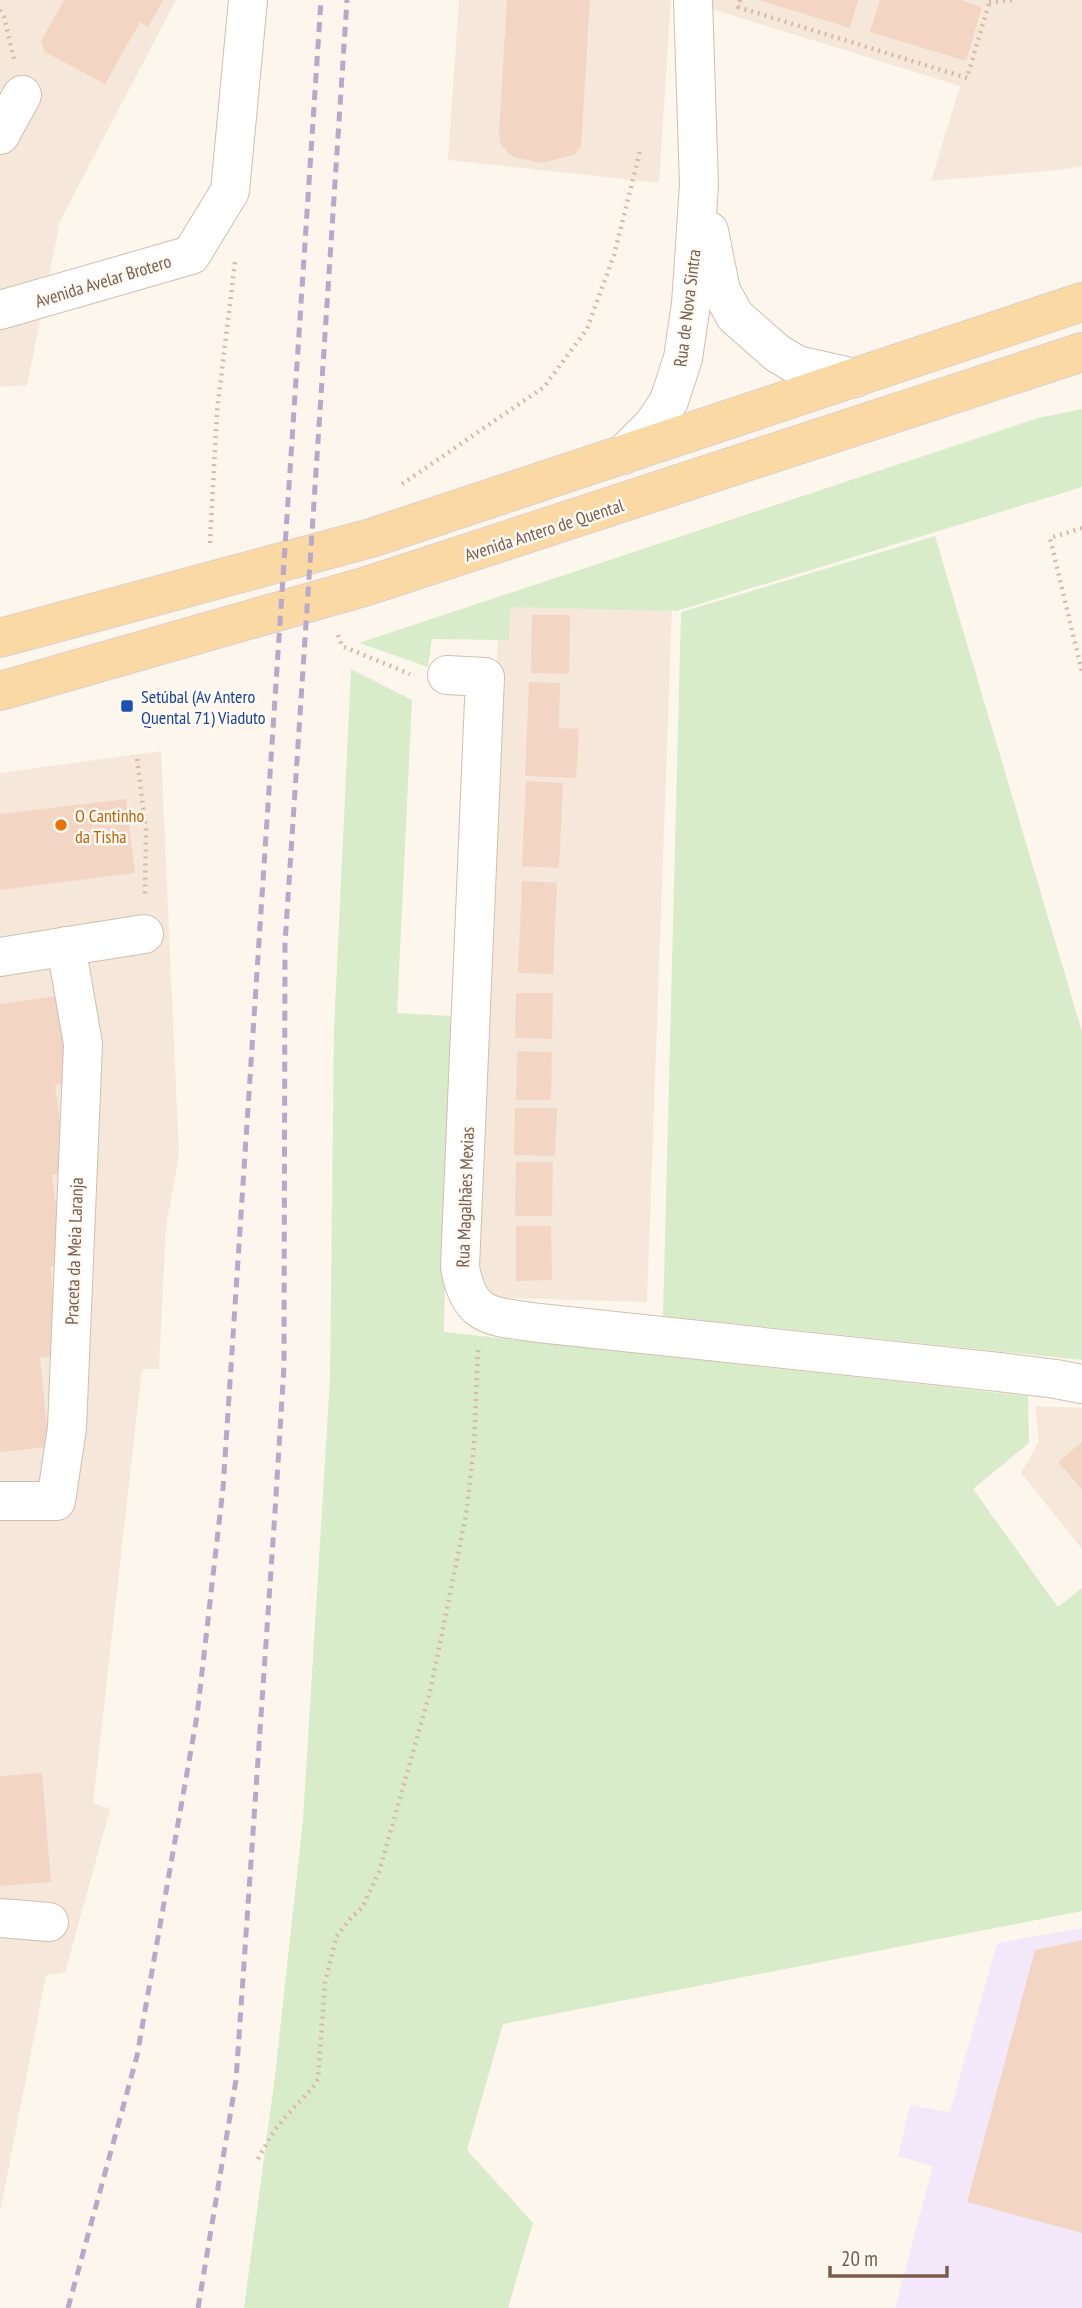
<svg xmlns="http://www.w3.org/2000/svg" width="1082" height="2308" viewBox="0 0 1082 2308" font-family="'PT Sans Narrow',sans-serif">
<rect width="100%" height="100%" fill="#fdf6ec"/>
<g fill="#f5e8da">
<polygon points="0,0 176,0 60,221 27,385 0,387"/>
<polygon points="459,0 671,0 659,183 448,160"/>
<polygon points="683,0 1082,0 1082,166 1060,170 931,181 960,86"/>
<polygon points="499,601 672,608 647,1302 474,1297"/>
<polygon points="161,751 179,1155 166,1226 159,1369 142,1369 93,1803 110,1809 65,1973 46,1975 0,2212 0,773"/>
<polygon points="1035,1406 1082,1408 1082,1549 1021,1473 1039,1441"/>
</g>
<polygon fill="#f3e8fa" points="1082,1928 1082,2308 895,2308 933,2166 898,2156 910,2105 950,2112 997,1943"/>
<g fill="#d8ecc9">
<polygon points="1082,409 1082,487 677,611 510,607 509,640 432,639 428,667 359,643 1038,418"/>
<polygon points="935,536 1082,1032 1082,1360 663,1316 681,612"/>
<polygon points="351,669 412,700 397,1013 451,1016 444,1332 1028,1396 1029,1443 973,1489 1058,1607 1082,1588 1082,1911 503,2024 467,2150 533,2223 508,2308 244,2308 275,2076 303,1820 330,1379 334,1030"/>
</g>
<g fill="#f3d5c3">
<polygon points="64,0 163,0 148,27 140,22 105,84 45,52 41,41"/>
<polygon points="507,0 590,0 581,146 574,155 542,163 516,158 508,153 500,143 499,131"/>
<polygon points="759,0 858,0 850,28"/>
<polygon points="880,0 961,0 982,7 966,61 870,32"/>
<polygon points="532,615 570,615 569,674 531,673"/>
<polygon points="529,682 560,683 559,728 579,729 576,778 525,776"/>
<polygon points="526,781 563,783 559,868 522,866"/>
<polygon points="126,799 135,873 0,890 0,814"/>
<polygon points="522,881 557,883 553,974 518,973"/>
<polygon points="516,993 553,993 552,1039 515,1038"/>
<polygon points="58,996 71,1083 55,1085 67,1173 52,1175 64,1265 50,1267 62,1355 40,1358 49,1447 0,1452 0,1004"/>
<polygon points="517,1051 552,1052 551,1100 516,1100"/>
<polygon points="515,1108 557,1108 555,1156 514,1155"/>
<polygon points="516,1162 553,1162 552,1216 515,1216"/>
<polygon points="516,1226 551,1226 552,1280 516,1281"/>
<polygon points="1082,1442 1082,1489 1058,1462"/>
<polygon points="42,1773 51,1882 0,1886 0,1776"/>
<polygon points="1082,1940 1082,2233 967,2202 1035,1950"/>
</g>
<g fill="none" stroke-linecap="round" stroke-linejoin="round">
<g stroke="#d1beb0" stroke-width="40">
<g id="minor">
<polyline points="0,135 22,95"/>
<polyline points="709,231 721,291 735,316 777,353 797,365 855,378"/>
<polyline points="0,310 191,255 230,191 248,0"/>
<polyline points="623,455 653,425 669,401 683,358 691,304 699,185 693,0"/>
<path d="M447,675L485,677L460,1267C469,1320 493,1316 539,1323L999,1372L1056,1379L1082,1384"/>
<polyline points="0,957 144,934"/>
<polyline points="0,1501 56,1501 67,1428 83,1044 66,946"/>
<polyline points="0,1918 49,1922"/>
</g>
</g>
<g stroke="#dad1cd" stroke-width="40">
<g id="primary">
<polyline points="0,638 371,538 1082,302"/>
<polyline points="0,691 367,586 1082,352"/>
</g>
</g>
<g stroke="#d9b8a5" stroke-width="4.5" stroke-dasharray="2 5" stroke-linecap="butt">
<polyline points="740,0 738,7 967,78 990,0"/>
<polyline points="989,2 1012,0"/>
<polyline points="0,10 4,17 14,59"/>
<polyline points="402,484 544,387 587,329 614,255 640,151"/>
<polyline points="1082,528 1050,538 1082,672"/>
<polyline points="210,543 217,411 235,262"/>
<polyline points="338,635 342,646 410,674"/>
<polyline points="137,759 146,830 145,895"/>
<path d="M258,2159C267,2142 276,2127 289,2113C299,2101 310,2093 318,2079L325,1983L336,1937L350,1919L362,1908L379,1872L430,1692L466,1515L474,1446L478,1350"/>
</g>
<use href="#minor" stroke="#fff" stroke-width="38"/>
<use href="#primary" stroke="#fbd9a5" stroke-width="38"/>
<g stroke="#b9a8c9" stroke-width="5" stroke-dasharray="10 7" stroke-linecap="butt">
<polyline points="68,2308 137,2056 197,1716 223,1488 321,0"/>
<polyline points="198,2308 236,2080 275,1512 284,1366 285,943 347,0"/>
</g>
</g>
<rect fill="#1a4fb4" stroke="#fffaf3" stroke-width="2.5" x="120" y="699" width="14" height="14" rx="3.5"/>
<circle fill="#e8710a" stroke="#fffaf3" stroke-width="2.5" cx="61" cy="825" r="7"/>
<g text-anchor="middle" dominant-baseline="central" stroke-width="5" stroke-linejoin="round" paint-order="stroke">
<g font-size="18" fill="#7a5c4d" stroke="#fffaf3">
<text transform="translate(103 281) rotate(-17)">Avenida Avelar Brotero</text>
<text transform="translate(687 308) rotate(-83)">Rua de Nova Sintra</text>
<text transform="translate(544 530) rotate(-18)">Avenida Antero de Quental</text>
<text transform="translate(465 1197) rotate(-88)">Rua Magalhães Mexias</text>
<text transform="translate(74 1251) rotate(-88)">Praceta da Meia Laranja</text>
</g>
<g font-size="18" fill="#164399" stroke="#fffaf3" text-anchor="start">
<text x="141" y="696">Setúbal (Av Antero<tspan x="141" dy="21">Quental 71) Viaduto</tspan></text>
</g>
<g font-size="18" fill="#c56008" stroke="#fffaf3" text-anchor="start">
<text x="75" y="815">O Cantinho<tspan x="75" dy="21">da Tisha</tspan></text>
</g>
</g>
<path d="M830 2266v10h117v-10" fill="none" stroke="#7a5c4d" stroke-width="3.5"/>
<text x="841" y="2266" font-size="21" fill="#7a5c4d" stroke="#fffaf3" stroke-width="5" paint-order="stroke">20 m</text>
</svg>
